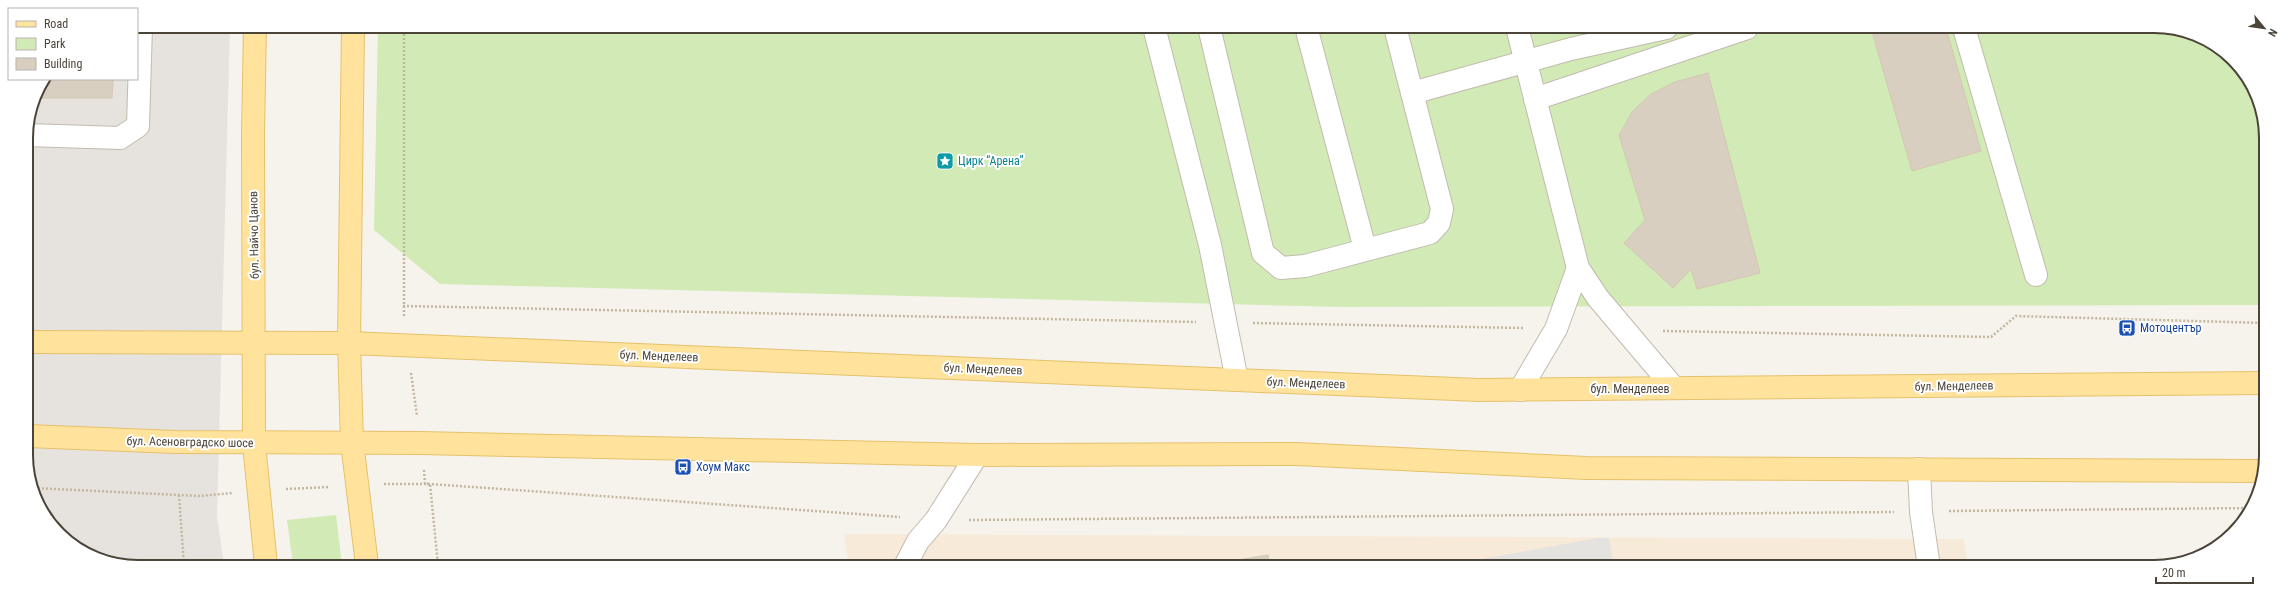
<svg xmlns="http://www.w3.org/2000/svg" width="2292" height="593" viewBox="0 0 2292 593" font-family="'Roboto Condensed',sans-serif">
<rect width="100%" height="100%" fill="#f6f3ec"/>
<polygon fill="#f7ead8" points="844,534 1964,539 1968,567 849,566"/>
<polygon fill="#e6e2dd" points="138,26 230,26 217,516 224,565 116,565 59,534 28,477 26,131 37,89 45,79 137,79"/>
<g fill="#d2eab5">
<polygon points="378,26 2176,28 2233,59 2264,117 2264,305 1342,307 440,284 374,230"/>
<polygon points="336,515 342,565 293,565 287,520"/>
</g>
<polygon fill="#e5e3e0" points="1598,538 1609,538 1614,566 1443,566"/>
<g fill="#d8cfc1" stroke="#d3c7b4">
<polygon points="1871,28 1946,28 1981,151 1912,171"/>
<polygon points="1708,73 1760,273 1697,289 1691,269 1673,288 1624,243 1645,220 1619,135 1632,112 1651,94 1675,82"/>
<polygon points="45,79 113,79 112,98 35,98 37,89"/>
<polygon points="1268,555 1270,566 1202,566"/>
<polygon points="1891,561 1892,567 1859,566"/>
</g>
<g fill="none" stroke-linecap="round" stroke-linejoin="round">
<g stroke="#c2bbae" stroke-width="24">
<g id="minor">
<polyline points="1154,27 1210,245 1237,380"/>
<polyline points="1209,27 1263,253 1281,268 1305,266 1430,233 1439,223 1442,209 1395,27"/>
<polyline points="1306,27 1365,249"/>
<polyline points="1517,27 1578,268 1598,298 1674,388"/>
<polyline points="1964,28 2036,275"/>
<polyline points="1412,93 1571,49 1666,28"/>
<polyline points="1535,99 1747,28"/>
<polyline points="26,135 120,138 138,126 141,26"/>
<polyline points="1520,390 1556,329 1578,268"/>
<polyline points="1919,469 1921,512 1929,567"/>
<polyline points="905,566 918,541 936,520 977,455"/>
</g>
</g>
<g stroke="#e6c16a" stroke-width="24">
<g id="major">
<polyline points="255,26 253,135 254,444 266,565"/>
<polyline points="353,26 349,343 352,442 367,565"/>
<polyline points="27,342 349,343 1479,390 2264,383"/>
<polyline points="28,436 175,442 420,443 977,455 1296,454 1587,468 2264,471"/>
</g>
</g>
<g stroke="#c4b79f" stroke-width="2.5" stroke-dasharray="2 2" stroke-linecap="butt">
<polyline points="404,26 404,317"/>
<polyline points="403,306 1196,322"/>
<polyline points="1253,323 1524,328"/>
<polyline points="1663,331 1991,337 2016,316 2264,323"/>
<polyline points="411,373 417,416"/>
<polyline points="424,470 425,484 430,484 438,565"/>
<polyline points="384,484 430,484 900,517"/>
<polyline points="34,488 200,496 232,493"/>
<polyline points="286,489 329,487"/>
<polyline points="179,495 184,565"/>
<polyline points="1949,511 2252,508"/>
<polyline points="969,520 1894,512"/>
</g>
<use href="#minor" stroke="#fff" stroke-width="22"/>
<use href="#major" stroke="#ffe39c" stroke-width="22"/>
</g>
<defs>
<g id="sight-square" transform="scale(0.9)"><rect x="-9" y="-9" width="18" height="18" rx="4" fill="#0f9aa8" stroke="#fff"/><path d="M0-6L1.8-2.2L6-1.7L2.9 1.2L3.7 5.4L0 3.3L-3.7 5.4L-2.9 1.2L-6-1.7L-1.8-2.2Z" fill="#fff"/></g>
<g id="bus-square" transform="scale(0.9)"><rect x="-9" y="-9" width="18" height="18" rx="4" fill="#1a4fb4" stroke="#fff"/><path d="M-5-6H5V4H4V6H2V4H-2V6H-4V4H-5ZM-3.5-4V0h7V-4ZM-3.5 1.2v1.5H-2V1.2ZM2 1.2v1.5H3.5V1.2Z" fill="#fff"/></g>
</defs>
<g fill-rule="evenodd">
<use href="#sight-square" x="945" y="161"/>
<use href="#bus-square" x="2127" y="328"/>
<use href="#bus-square" x="683" y="467"/>
</g>
<g text-anchor="middle" dominant-baseline="central" stroke-width="4" stroke-linejoin="round" paint-order="stroke">
<g font-size="12" fill="#0d838f" stroke="#fff" text-anchor="start">
<text x="958" y="161">Цирк “Арена”</text>
</g>
<g font-size="12" fill="#4b4439" stroke="#fff">
<text transform="translate(254 235) rotate(-91)">бул. Найчо Цанов</text>
<text transform="translate(659 356) rotate(2)">бул. Менделеев</text>
<text transform="translate(983 369) rotate(2)">бул. Менделеев</text>
<text transform="translate(1306 383) rotate(2)">бул. Менделеев</text>
<text transform="translate(1954 386) rotate(-1)">бул. Менделеев</text>
<text x="1630" y="389">бул. Менделеев</text>
<text transform="translate(190 442) rotate(1)">бул. Асеновградско шосе</text>
</g>
<g font-size="12" fill="#164399" stroke="#fff" text-anchor="start">
<text x="2140" y="328">Мотоцентър</text>
<text x="696" y="467">Хоум Макс</text>
</g>
</g>
<path d="M0 0H2292V593H0ZM138 33H2154A105 105 0 0 1 2259 138V455A105 105 0 0 1 2154 560H138A105 105 0 0 1 33 455V138A105 105 0 0 1 138 33Z" fill="#fff" fill-rule="evenodd"/>
<path fill="none" stroke="#4b4439" stroke-width="2" d="M138 33H2154A105 105 0 0 1 2259 138V455A105 105 0 0 1 2154 560H138A105 105 0 0 1 33 455V138A105 105 0 0 1 138 33Z"/>
<rect x="8" y="8" width="130" height="72" fill="#ffffff" stroke="#b7b4b0"/>
<rect x="16" y="21" width="20" height="6" fill="#ffe39c" stroke="#b7b4b0"/>
<text x="44" y="28" font-size="12" fill="#4b4439">Road</text>
<rect x="16" y="38" width="20" height="12" fill="#d2eab5" stroke="#b7b4b0"/>
<text x="44" y="48" font-size="12" fill="#4b4439">Park</text>
<rect x="16" y="58" width="20" height="12" fill="#d8cfc1" stroke="#b7b4b0"/>
<text x="44" y="68" font-size="12" fill="#4b4439">Building</text>
<g transform="translate(2264 28) rotate(119)" stroke="#ffffff" stroke-width="3" paint-order="stroke">
<path d="M0-3L7 15L0 10L-7 15Z" fill="#4b4439"/>
<text y="-6" font-size="11" font-weight="bold" text-anchor="middle" fill="#4b4439">N</text>
</g>
<path d="M2156 577v6h97v-6" fill="none" stroke="#4b4439" stroke-width="2"/>
<text x="2162" y="577" font-size="12" fill="#4b4439" stroke="#ffffff" stroke-width="3" paint-order="stroke">20 m</text>
</svg>
